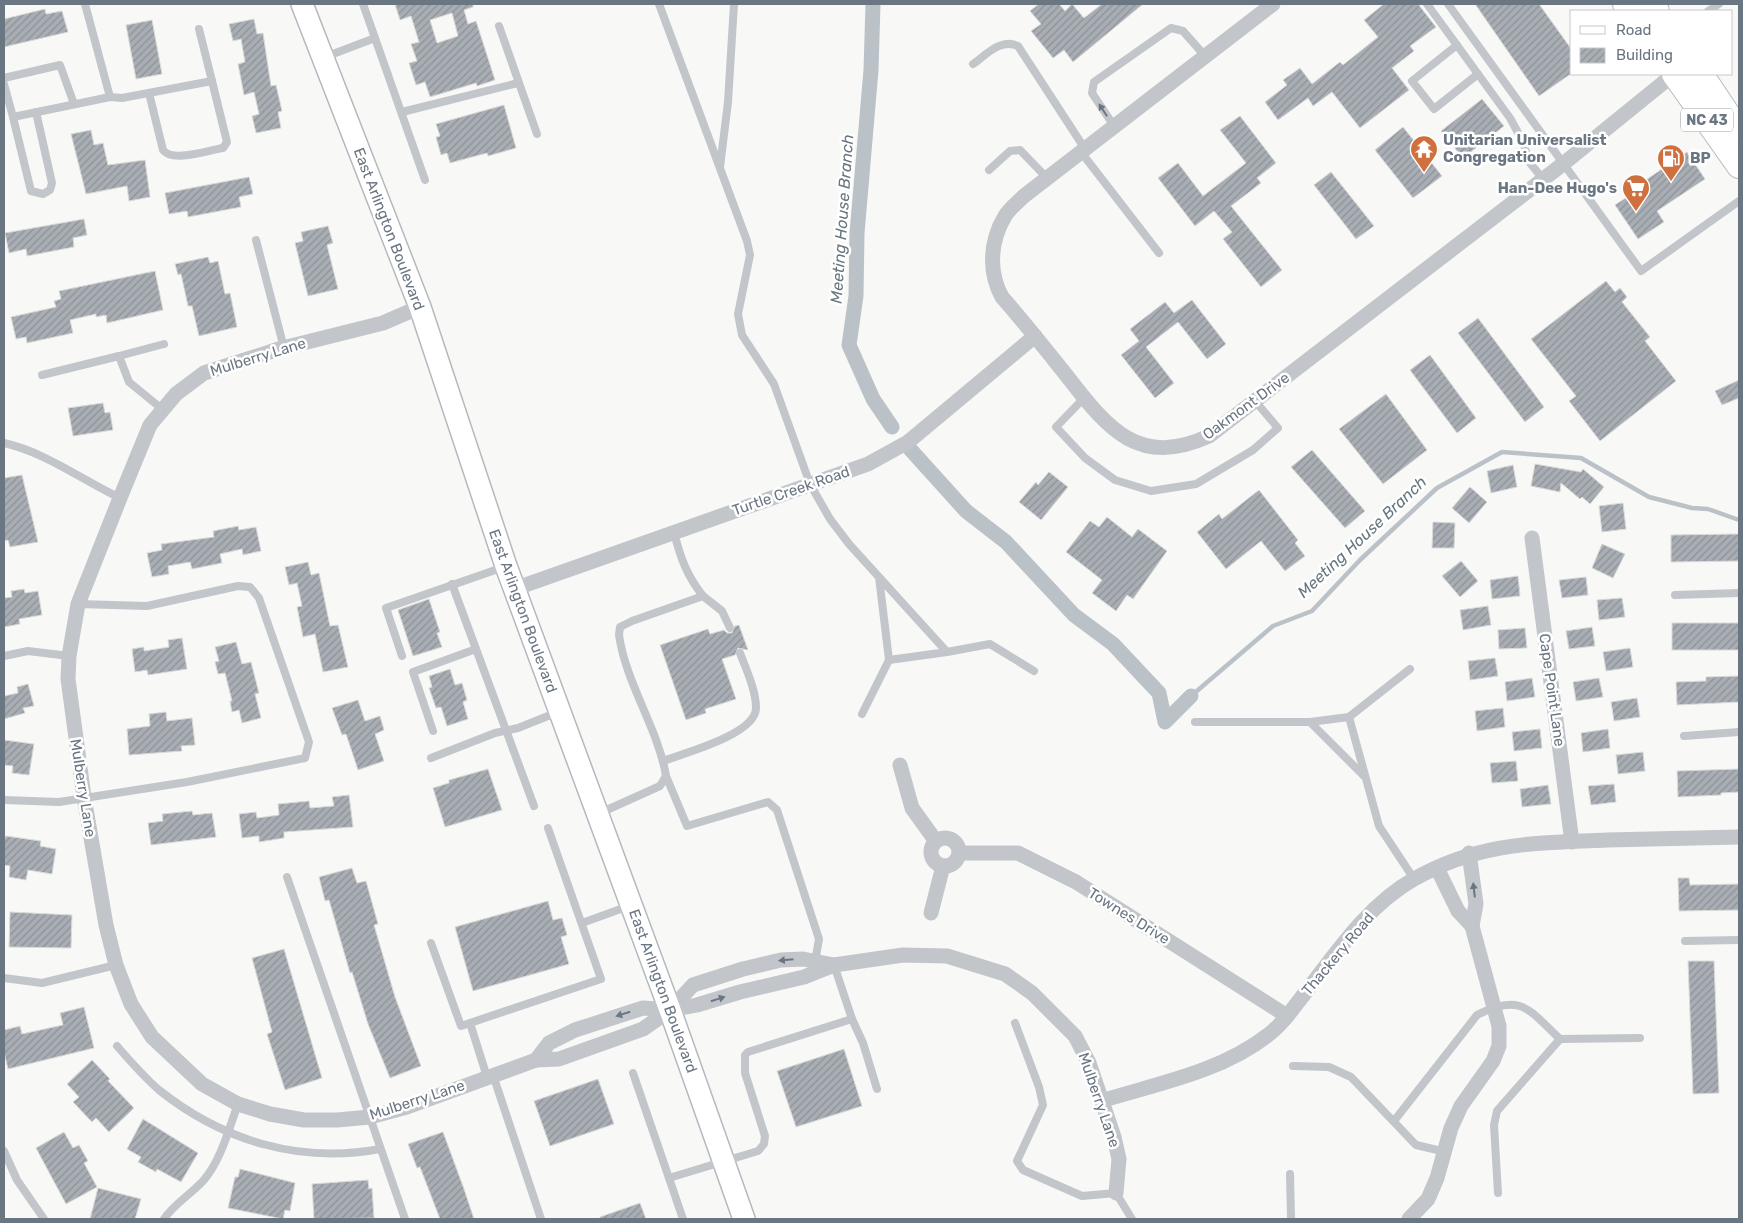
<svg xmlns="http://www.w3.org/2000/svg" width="1743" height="1223" viewBox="0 0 1743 1223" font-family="Rubik,sans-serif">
<defs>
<pattern id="building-hatch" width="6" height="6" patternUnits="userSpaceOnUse" patternTransform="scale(1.25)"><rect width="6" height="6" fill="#a8aeb4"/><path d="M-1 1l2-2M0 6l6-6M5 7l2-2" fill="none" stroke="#8d9298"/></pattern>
</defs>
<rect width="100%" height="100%" fill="#f8f8f6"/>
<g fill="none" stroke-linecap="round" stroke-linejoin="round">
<polyline stroke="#bac2c7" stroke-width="4.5" points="1191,696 1273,626 1312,611 1360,560 1437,488 1502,452 1581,458 1649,497 1692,508 1708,509 1739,520"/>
<g stroke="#bac2c7" stroke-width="15">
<polyline points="873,4 871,70 857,233 856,296 849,345 873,399 892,427"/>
<polyline points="910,449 966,511 1006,542 1074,615 1113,644 1159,693 1165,722 1191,696"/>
</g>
</g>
<g fill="url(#building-hatch)" stroke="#dadad8" fill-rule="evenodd">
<path d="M395,4H473V7L464,10L468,24L476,21L495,80L477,86L476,83L430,97L425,82L416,85L409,63L417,61L411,44L419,42L411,16L400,20ZM452,13L458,36L437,43L430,20Z"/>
<polygon points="1039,4 1059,4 1065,11 1072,4 1084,18 1102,4 1143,4 1073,62 1064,50 1053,58 1031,31 1041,24 1030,11"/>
<polygon points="1384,4 1418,4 1436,27 1410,46 1414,51 1392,68 1409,90 1360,128 1332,92 1313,106 1308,98 1278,120 1265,102 1287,85 1283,80 1300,68 1312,84 1340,62 1343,65 1378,37 1364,20"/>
<polygon points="1475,4 1539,4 1572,50 1572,73 1539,96"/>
<polygon points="45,9 46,14 62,11 68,32 4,47 4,19"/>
<polygon points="254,19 257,34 263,33 271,86 276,85 282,111 278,112 281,128 256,133 252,116 259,114 254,92 244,95 238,64 245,62 241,39 233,41 229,24"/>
<polygon points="152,20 162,74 136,79 126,25"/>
<polygon points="1482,99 1504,126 1463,158 1441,131"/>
<polygon points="504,105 516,148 488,156 487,153 450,163 447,153 441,155 436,137 440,136 436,124"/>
<polygon points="1240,116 1276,163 1257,178 1261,183 1231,206 1282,270 1261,287 1223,239 1232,232 1214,211 1195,226 1158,178 1178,163 1203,196 1246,163 1220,130"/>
<polygon points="1403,127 1442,176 1413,198 1375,150"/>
<polygon points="91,130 94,145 103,143 108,165 145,160 150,197 129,201 127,186 86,194 71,134"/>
<polygon points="1687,152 1705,179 1657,211 1664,222 1638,239 1615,205 1636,191 1634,188"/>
<polygon points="1331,172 1374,226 1356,239 1314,185"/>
<polygon points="249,177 253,194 239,197 241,207 188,217 187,211 169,214 165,193"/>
<polygon points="84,219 87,235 73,238 74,247 27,256 26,249 9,253 5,233"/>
<polygon points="328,226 333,243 327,245 338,289 308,296 295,243 303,241 301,232"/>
<polygon points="208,257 210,263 218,261 225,294 230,293 237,327 199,336 192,306 188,306 181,274 178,275 175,264"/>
<polygon points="155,271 163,310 107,323 106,315 96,317 96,314 70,320 73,333 27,343 26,337 16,339 11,317 56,307 54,301 61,299 59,291"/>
<polygon points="1606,281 1615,292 1620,288 1627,297 1622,302 1650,337 1645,341 1676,381 1600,441 1569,401 1576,396 1531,339"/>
<polygon points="1192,300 1226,344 1207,359 1178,322 1146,347 1174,383 1155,398 1121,355 1139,341 1130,329 1165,302 1174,313"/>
<polygon points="1478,318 1544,407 1525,422 1458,333"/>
<polygon points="1430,355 1476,418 1457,433 1410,370"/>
<polygon points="1739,380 1739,398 1722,405 1715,391"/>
<polygon points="1386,394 1427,450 1383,484 1339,429"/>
<polygon points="103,403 105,413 110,412 113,430 73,436 68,408"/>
<polygon points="1312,450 1365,511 1345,528 1291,467"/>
<polygon points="1535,464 1581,472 1583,469 1604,487 1590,504 1582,497 1580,499 1561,483 1560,492 1531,486"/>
<polygon points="1513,465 1517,487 1491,493 1487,471"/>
<polygon points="1049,472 1068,487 1041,520 1019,502 1036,482 1038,485"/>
<polygon points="22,475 38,542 10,547 8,540 4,541 4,478"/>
<polygon points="1470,487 1487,502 1469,523 1452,508"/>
<polygon points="1259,490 1298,540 1295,543 1305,556 1285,571 1261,541 1226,569 1197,532 1219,514 1222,519"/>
<polygon points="1623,503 1626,529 1602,532 1599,506"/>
<polygon points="1107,517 1132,537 1138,529 1167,551 1133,599 1127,595 1116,611 1092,593 1102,580 1066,552 1090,521 1099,527"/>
<polygon points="1433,522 1455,523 1454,548 1432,548"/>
<polygon points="238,526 239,530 256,527 261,551 243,555 242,549 220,554 222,563 192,569 190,562 168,566 169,574 152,577 147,553 162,550 161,544 214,537 213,531"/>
<polygon points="1739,534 1739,561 1671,562 1671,535"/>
<polygon points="1602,544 1625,554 1613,578 1592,568"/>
<polygon points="1461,561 1478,581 1460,597 1442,576"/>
<polygon points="308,562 311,575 319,573 330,626 338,625 348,667 323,672 315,634 303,637 297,607 302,606 297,583 289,585 285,567"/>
<polygon points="1518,576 1520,596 1492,599 1490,580"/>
<polygon points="1586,577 1588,595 1562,598 1559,580"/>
<polygon points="24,589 25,593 38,591 42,615 19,619 20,624 4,627 4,598 12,597 11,591"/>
<polygon points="1622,598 1625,617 1599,620 1597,600"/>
<polygon points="429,599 440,632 437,633 442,647 413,656 398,610"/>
<polygon points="1488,606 1491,625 1463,630 1460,610"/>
<rect x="1672" y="623" width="67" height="27"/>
<polygon points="739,625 748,650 738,648 735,655 722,659 736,699 705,709 706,713 686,720 660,645 708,629 710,634 724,630 727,633 732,633 735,626"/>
<polygon points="1592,627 1595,646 1569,649 1566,631"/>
<polygon points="1525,628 1527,648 1499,649 1498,630"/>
<polygon points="182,638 187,669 148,675 147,670 135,672 132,649 144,647 144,651 169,647 168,640"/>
<polygon points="236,642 242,664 251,662 259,693 255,694 261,718 242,723 239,710 232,712 230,701 232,701 225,673 218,674 215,662 219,661 215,647"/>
<polygon points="1630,648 1633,667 1606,671 1603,652"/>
<polygon points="1495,658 1498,676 1470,680 1468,661"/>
<polygon points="450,669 455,685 462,683 467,700 463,702 468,719 447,726 441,707 436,708 429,688 432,687 429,676"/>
<polygon points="1739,676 1739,702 1677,705 1676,682 1706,681 1706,677"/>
<polygon points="1532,678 1535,697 1507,701 1505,682"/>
<polygon points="1599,678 1603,697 1576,701 1573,682"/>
<polygon points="28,684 34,706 23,708 25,713 4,719 4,696 18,693 17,687"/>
<polygon points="1637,698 1640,717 1614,721 1611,702"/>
<polygon points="358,700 365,721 380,716 384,730 375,734 384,761 358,770 346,734 342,735 332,708"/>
<polygon points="1503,708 1505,727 1477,731 1475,711"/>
<polygon points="166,712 167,721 192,718 195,745 181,746 182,751 129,755 127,729 150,726 149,714"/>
<polygon points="1540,729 1542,748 1514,751 1512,732"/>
<polygon points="1608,729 1610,748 1583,752 1581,733"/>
<polygon points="4,740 34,744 29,775 12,773 13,766 4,765"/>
<polygon points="1643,752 1645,771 1618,774 1616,755"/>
<polygon points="1516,761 1518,781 1492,783 1490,763"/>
<polygon points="488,769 502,810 445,827 433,788 449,783 449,780"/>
<polygon points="1739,769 1739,792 1721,793 1721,795 1678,797 1677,771"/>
<polygon points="1614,784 1616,802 1591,805 1588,786"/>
<polygon points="1548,785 1551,804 1522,807 1520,789"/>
<polygon points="349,795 353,827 284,832 284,838 259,842 259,836 242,838 239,814 256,812 257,818 279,815 278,804 309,801 310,808 334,806 332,797"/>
<polygon points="192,811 193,815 212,813 216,837 151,845 148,823 163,821 162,814"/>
<polygon points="6,836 41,841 40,846 56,849 52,874 28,870 26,880 9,877 10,866 4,865 4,840"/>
<polygon points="352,868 357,883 366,881 378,924 374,925 395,997 421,1066 390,1078 368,1024 352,972 350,973 329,900 325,901 319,877"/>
<polygon points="1678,878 1689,878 1690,885 1739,884 1739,910 1679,911"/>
<polygon points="548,901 553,920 562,918 567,935 561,937 569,964 473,991 455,927"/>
<polygon points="10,912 72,915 71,948 9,947"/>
<polygon points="284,949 322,1078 285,1090 267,1034 272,1032 252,958"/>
<polygon points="1688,961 1714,961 1719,1093 1693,1094"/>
<polygon points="84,1007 94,1048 8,1069 4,1052 4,1030 20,1026 22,1034 63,1025 60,1013"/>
<polygon points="844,1049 862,1106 796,1127 777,1071"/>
<polygon points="92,1060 110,1079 108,1081 134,1108 109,1132 96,1118 92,1122 73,1102 79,1097 67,1084"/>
<polygon points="598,1079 614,1124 550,1146 534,1101"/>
<polygon points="143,1119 198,1153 181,1182 157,1169 156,1172 138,1162 141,1157 127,1149"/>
<polygon points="64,1132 73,1148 79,1145 88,1161 84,1163 97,1187 66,1204 36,1148"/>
<polygon points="443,1132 464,1189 474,1219 440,1219 420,1167 417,1168 408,1144"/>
<polygon points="240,1169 295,1183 290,1211 285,1210 283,1219 228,1208 235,1177 238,1177"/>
<polygon points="368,1180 369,1189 372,1188 374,1218 314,1219 312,1184"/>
<polygon points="98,1188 141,1199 135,1219 90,1219"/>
<polygon points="640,1203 646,1219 600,1219 600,1217"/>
</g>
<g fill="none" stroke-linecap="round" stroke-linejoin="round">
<g stroke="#b5b9bd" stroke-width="24">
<polyline id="secondary" points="302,4 420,307 506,566 670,1010 744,1219"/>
</g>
<g stroke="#b6b9bd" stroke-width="26">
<g id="primary">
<polyline points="1625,4 1630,11"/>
<polyline points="1651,4 1657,11"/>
<polyline points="1674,74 1739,166"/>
<polyline points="1701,74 1739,131"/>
</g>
</g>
<g stroke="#c2c5c9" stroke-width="8">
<polyline points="85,4 110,97"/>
<polyline points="363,4 425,180"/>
<polyline points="659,4 747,241 750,255 738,314 742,335 774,384 810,484 830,519 849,544 947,652 889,660 879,577"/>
<polyline points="1427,4 1510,118 1522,140 1530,163 1543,179"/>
<polyline points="1448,4 1641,271 1739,201"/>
<polyline points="1708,11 1719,4"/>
<polyline points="499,26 537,134"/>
<polyline points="1457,45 1412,81 1434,109 1478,74"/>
<polyline points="325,57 375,38"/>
<path d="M973,64C987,54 1001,38 1018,46L1085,149"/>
<polyline points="4,78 60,65 74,104"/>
<polyline points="4,84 13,117 110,97 122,98 212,81 199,29"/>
<path d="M149,93L163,150C172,163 209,150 223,148L227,142L212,81"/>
<polyline points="402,112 518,83"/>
<polyline points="13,117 31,191 43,194 50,190 52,183 36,112"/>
<polyline points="1114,126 1092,93 1094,82 1171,28 1183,31 1205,56"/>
<polyline points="1081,152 1159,253"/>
<polyline points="720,167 728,102 734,4"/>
<polyline points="989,170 1010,151 1020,150 1047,178"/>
<polyline points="256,240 284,348"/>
<polyline points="42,375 119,356"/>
<polyline points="1084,398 1056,427 1085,458 1115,480 1151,491 1196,484 1253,450 1278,428 1255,401"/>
<polyline points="162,409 129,382 119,356 164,344"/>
<path d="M4,443C45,452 82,480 120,498"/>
<polyline points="452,584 534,806"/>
<polyline points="1675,595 1739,593"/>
<polyline points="703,596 722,611 730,628"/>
<polyline points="947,652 990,644 1034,671"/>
<polyline points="4,656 28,651 69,656"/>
<polyline points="402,656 386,608 504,567"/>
<polyline points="862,714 889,660"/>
<polyline points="1349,717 1410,669"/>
<polyline points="1195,722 1310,722"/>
<polyline points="433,731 413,672 476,649"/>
<polyline points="1684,736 1739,732"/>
<polyline points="431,758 495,733 518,728 558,712"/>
<path d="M663,761C685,753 756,734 756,708C756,690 746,669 740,653"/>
<polyline points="666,776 687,826 768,802 777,810 819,939 815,962"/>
<polyline points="1365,777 1310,722 1349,717 1379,826 1414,879"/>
<polyline points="4,800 59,802 187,782 305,758 309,742 259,598 250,587 238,586 147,606 78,604"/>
<path d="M600,813L660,786L666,776C658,728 626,684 619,635L620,627L632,621L703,596C687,576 680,557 674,532"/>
<polyline points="287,877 405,1219"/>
<polyline points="582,923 629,906"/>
<polyline points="1685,941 1739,940"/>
<polyline points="431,943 461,1026 470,1023"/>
<polyline points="4,978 42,983 116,965"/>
<polyline points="852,1019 863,1043 877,1089"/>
<polyline points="1015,1023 1039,1087 1043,1105 1017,1161 1023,1170 1082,1196 1116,1193 1132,1219"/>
<path d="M117,1046C130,1061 144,1077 159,1090C223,1141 300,1164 380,1149"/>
<polyline points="1293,1066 1329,1067 1351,1077 1416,1145 1446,1152"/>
<polyline points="633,1073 683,1219"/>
<polyline points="493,1075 541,1219"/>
<polyline points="487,1077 470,1023 601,979 548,828"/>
<path d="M1394,1121L1477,1015C1521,992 1529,1010 1560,1039L1640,1038"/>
<polyline points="4,1151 17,1180 44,1219"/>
<polyline points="1290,1174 1291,1219"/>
<polyline points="669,1178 758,1151 764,1144 765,1136 745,1073 745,1055 748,1052 852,1019 834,965"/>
<polyline points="1498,1193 1494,1125 1497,1111 1560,1039"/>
<path d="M164,1219C174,1204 190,1195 203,1181C221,1161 229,1128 238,1104"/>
</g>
<g stroke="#c2c5c9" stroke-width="15">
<path d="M1273,4L1024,196C1018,202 1009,209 1005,216C990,241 988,272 1002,297C1023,321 1043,346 1063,371C1105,424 1135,470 1209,436L1563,164L1674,74"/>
<polyline points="420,307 383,323 279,349 204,373 176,394 150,425 120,498 78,604 69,656 68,679 84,797 106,925 116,965 131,1004 152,1037 202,1084 238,1104 270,1114 304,1120 337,1120 370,1117 407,1107 536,1060 559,1059 643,1029 670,1010 693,985 743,969 781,960 803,959 834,965"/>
<polyline points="1532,538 1572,842"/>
<polyline points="514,589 868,464 908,442 1035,336"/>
<polyline points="900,765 912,808 935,840"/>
<circle cx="945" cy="852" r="14"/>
<polyline points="959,853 1018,853 1076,882 1287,1016"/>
<polyline points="1437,868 1458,911 1472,926"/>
<polyline points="931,913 943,866"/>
<polyline points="536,1060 549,1043 575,1030 643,1008 670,1010 697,1005 740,992 804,977 834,965 903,955 947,956 1005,974 1032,993 1075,1036 1089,1063 1114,1137 1119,1159 1116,1193"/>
<path d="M1101,1101C1156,1084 1221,1072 1268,1035C1283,1024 1294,1007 1305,993C1337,952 1368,905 1414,879C1479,842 1535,843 1607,840C1651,839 1695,838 1739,837"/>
<polyline points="1409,1219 1428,1199 1437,1178 1451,1128 1461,1106 1493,1061 1499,1046 1499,1026 1472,926 1476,904 1469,853"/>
</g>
<use href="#secondary" stroke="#fff" stroke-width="21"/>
<use href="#primary" stroke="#fff" stroke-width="24"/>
</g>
<defs><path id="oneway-solid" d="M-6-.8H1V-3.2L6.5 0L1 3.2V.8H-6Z" transform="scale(1.25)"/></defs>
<g fill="#6b7683">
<use href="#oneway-solid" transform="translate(1103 110) rotate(-123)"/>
<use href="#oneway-solid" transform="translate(1474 890) rotate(-97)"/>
<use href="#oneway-solid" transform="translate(786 960) rotate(175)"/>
<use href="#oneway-solid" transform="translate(718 999) rotate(-17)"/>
<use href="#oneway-solid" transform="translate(623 1014) rotate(163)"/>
</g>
<defs>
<g id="temple-pin" transform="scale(1.4375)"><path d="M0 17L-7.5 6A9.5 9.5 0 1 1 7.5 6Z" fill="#d0703e" stroke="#fff"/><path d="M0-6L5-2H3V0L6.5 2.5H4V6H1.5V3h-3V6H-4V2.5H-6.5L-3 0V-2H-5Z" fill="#fff"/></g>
<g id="fuel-pin" transform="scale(1.4375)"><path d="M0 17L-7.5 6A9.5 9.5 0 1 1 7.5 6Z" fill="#d0703e" stroke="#fff"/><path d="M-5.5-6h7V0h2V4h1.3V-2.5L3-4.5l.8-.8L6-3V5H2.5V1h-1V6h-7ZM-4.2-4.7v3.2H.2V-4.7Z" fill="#fff"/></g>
<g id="supermarket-pin" transform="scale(1.4375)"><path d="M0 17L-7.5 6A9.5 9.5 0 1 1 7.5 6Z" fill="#d0703e" stroke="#fff"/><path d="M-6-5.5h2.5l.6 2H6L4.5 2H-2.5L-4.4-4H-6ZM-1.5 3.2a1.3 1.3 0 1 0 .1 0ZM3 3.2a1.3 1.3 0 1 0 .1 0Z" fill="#fff"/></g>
</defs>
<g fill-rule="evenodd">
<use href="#temple-pin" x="1424" y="149"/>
<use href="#fuel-pin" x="1671" y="158"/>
<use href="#supermarket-pin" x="1636" y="188"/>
</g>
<g text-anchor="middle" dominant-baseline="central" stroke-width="5" stroke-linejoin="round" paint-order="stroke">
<rect fill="#fff" stroke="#979fa8" stroke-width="1" x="1681" y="108.5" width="52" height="23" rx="4"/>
<g font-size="14" font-weight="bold" fill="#6b7683">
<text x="1707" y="120">NC 43</text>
</g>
<g font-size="15" font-weight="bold" fill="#6b7683" stroke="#fff" text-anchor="start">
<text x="1443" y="140">Unitarian Universalist<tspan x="1443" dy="17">Congregation</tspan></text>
<text x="1690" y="158">BP</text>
<text x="1617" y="188" text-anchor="end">Han-Dee Hugo's</text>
</g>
<g font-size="15" fill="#6b7683" stroke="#fff">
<text transform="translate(389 229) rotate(69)">East Arlington Boulevard</text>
<text transform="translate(258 357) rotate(-17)">Mulberry Lane</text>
<text transform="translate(1246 406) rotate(-36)">Oakmont Drive</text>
<text transform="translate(791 491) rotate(-19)">Turtle Creek Road</text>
<text transform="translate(523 611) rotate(70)">East Arlington Boulevard</text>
<text transform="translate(1552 690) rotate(82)">Cape Point Lane</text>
<text transform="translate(83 788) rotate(81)">Mulberry Lane</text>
<text transform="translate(1129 916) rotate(32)">Townes Drive</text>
<text transform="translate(1338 954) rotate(-50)">Thackery Road</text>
<text transform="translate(663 991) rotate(70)">East Arlington Boulevard</text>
<text transform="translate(417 1100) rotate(-18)">Mulberry Lane</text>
<text transform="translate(1099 1100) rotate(71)">Mulberry Lane</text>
</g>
<g font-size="16" font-style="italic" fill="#67767f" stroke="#fff">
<text transform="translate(842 219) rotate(-86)">Meeting House Branch</text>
<text transform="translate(1362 537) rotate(-43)">Meeting House Branch</text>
</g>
</g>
<rect width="1743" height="1223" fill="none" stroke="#6b7683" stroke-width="10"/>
<rect x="1570" y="10" width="162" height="65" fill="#ffffff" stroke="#c4c8cd"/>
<rect x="1580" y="26" width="25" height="8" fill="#ffffff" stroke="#c4c8cd"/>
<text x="1616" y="35" font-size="15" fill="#6b7683">Road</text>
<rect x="1580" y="48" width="25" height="15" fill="url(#building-hatch)" stroke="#c4c8cd"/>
<text x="1616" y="60" font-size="15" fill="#6b7683">Building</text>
</svg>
